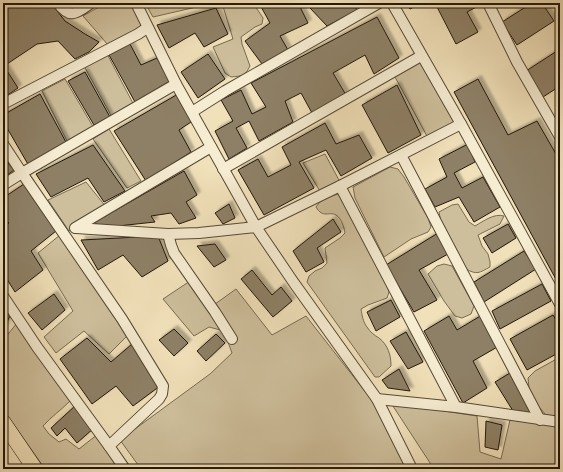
<svg xmlns="http://www.w3.org/2000/svg" width="563" height="472" viewBox="0 0 563 472" font-family="'Gentium Book Plus',serif">
<defs>
<filter id="shadow"><feDropShadow dx="3.5" dy="-3.5" stdDeviation="1" flood-color="#0004"/></filter>
</defs>
<rect width="100%" height="100%" fill="#f1e1ba"/>
<filter id="stains"><feTurbulence type="fractalNoise" baseFrequency=".005" numOctaves="4"/><feColorMatrix values="0 0 0 0 .2 0 0 0 0 .09 0 0 0 0 .02 0 0 0 .5 -.17"/></filter>
<radialGradient id="worn" r=".72"><stop offset=".6" stop-color="#630" stop-opacity="0"/><stop offset="1" stop-color="#630" stop-opacity=".3"/></radialGradient>
<g fill="#cebf9c" stroke="#786b54">
<polygon points="106,3 133,3 147,24 108,45 83,16"/>
<polygon points="145,3 214,3 153,17"/>
<path d="M222,3H253L263,18L262,24L255,27L241,37L242,44L250,66C245,76 242,76 231,77L225,73L213,47L233,39Z"/>
<polygon points="106,52 135,107 113,119 84,66"/>
<polygon points="420,60 457,123 428,138 395,77"/>
<polygon points="65,79 95,130 69,145 42,91"/>
<polygon points="109,129 141,181 127,188 93,139"/>
<polygon points="325,154 340,182 321,193 303,163"/>
<polygon points="390,167 398,169 404,177 428,218 431,227 428,232 411,239 384,257 355,198 353,187"/>
<polygon points="86,182 107,208 69,231 48,200"/>
<path d="M339,194L386,282L389,292L387,298L368,305L361,309C362,315 363,322 367,327C370,332 374,335 379,338C388,345 391,355 391,366L379,377H375L307,282L309,276L315,271L322,268L327,263L325,248L340,238L345,233C344,227 341,218 336,215C329,211 323,219 316,207C321,199 330,196 339,194Z"/>
<path d="M458,204L469,222L475,226C484,221 494,213 504,216L500,224L478,235L482,246L488,254L490,262V267C479,273 477,275 466,269L441,222L439,212L452,205Z"/>
<polygon points="60,235 130,333 109,354 84,331 56,353 44,337 73,311 38,253"/>
<polygon points="444,264 452,266 474,306 471,314 462,318 455,316 444,301 428,274 437,266"/>
<polygon points="193,279 211,307 236,289 272,335 306,316 378,408 411,469 141,469 120,440 210,374 232,353 224,331 209,327 194,336 163,299"/>
<path d="M17,323L60,384L70,401C61,410 51,417 43,426L49,434L59,442L66,439L79,449L98,434L124,469H45L3,409V338H5Z"/>
<polygon points="560,357 560,418 546,415 539,407 534,399 529,388 528,378 535,371"/>
<polygon points="391,403 477,416 480,452 501,459 510,420 560,425 560,469 432,469 432,466"/>
</g>
<g fill="#8e8066" stroke="#23170b" filter="url(#shadow)">
<polygon points="3,3 51,3 65,21 85,34 99,42 89,52 75,59 58,41 37,44 4,66 18,88 3,98"/>
<polygon points="259,3 298,3 308,23 280,36 288,50 262,64 245,41 270,23"/>
<polygon points="313,3 353,3 357,10 327,26 309,7"/>
<polygon points="406,3 421,3 410,9"/>
<polygon points="435,3 479,3 480,5 467,12 478,32 456,44"/>
<polygon points="532,3 542,3 554,21 517,45 502,22"/>
<polygon points="216,8 228,34 204,47 195,33 169,48 157,25"/>
<polygon points="377,17 399,58 374,74 365,55 333,73 346,95 312,113 301,93 285,101 293,122 259,141 249,121 236,128 247,148 229,159 215,131 233,121 221,100 241,90 252,114 266,107 251,83"/>
<polygon points="130,44 141,65 157,58 170,81 135,102 109,55"/>
<polygon points="560,49 560,86 543,97 526,71"/>
<polygon points="208,54 225,79 198,98 181,72"/>
<polygon points="85,72 110,117 94,125 68,81"/>
<polygon points="478,79 508,135 537,121 560,161 560,282 558,283 454,92"/>
<polygon points="397,85 421,135 388,153 362,105"/>
<polygon points="40,94 67,144 29,166 3,121 3,115"/>
<polygon points="178,94 194,120 179,130 191,152 146,181 114,131"/>
<polygon points="325,123 336,144 359,135 372,158 341,176 326,150 299,162 314,188 264,215 238,170 258,159 268,177 291,165 282,147"/>
<polygon points="468,144 475,162 454,173 462,188 483,177 500,207 474,222 459,197 435,207 425,189 447,177 439,159"/>
<polygon points="93,145 125,191 104,202 88,178 51,197 36,174"/>
<polygon points="3,157 14,170 3,178"/>
<polygon points="184,171 197,195 186,202 196,218 179,224 171,213 151,216 155,222 99,228 95,222"/>
<polygon points="27,182 56,231 31,251 43,270 15,292 3,273 3,227 9,223 3,217 3,198"/>
<polygon points="229,204 235,218 223,224 215,213"/>
<polygon points="333,219 341,232 317,248 324,262 306,272 293,251"/>
<polygon points="508,224 516,238 492,253 483,238"/>
<polygon points="438,233 448,254 419,270 437,300 414,312 386,265"/>
<polygon points="158,236 168,261 142,277 123,255 98,270 81,240"/>
<polygon points="215,244 226,260 214,267 197,246"/>
<polygon points="524,251 536,269 484,302 474,282"/>
<polygon points="252,270 272,295 281,287 292,301 273,317 241,279"/>
<polygon points="542,284 551,301 500,329 492,311"/>
<polygon points="54,294 65,310 42,330 28,313"/>
<polygon points="3,300 11,314 3,330"/>
<polygon points="391,300 400,317 376,331 367,312"/>
<polygon points="482,315 499,346 473,361 487,388 463,403 424,331 449,316 457,330"/>
<polygon points="553,315 560,327 560,352 527,370 510,339"/>
<polygon points="174,329 188,343 174,356 159,340"/>
<polygon points="406,332 423,362 408,369 390,341"/>
<polygon points="216,334 225,343 206,361 197,351"/>
<polygon points="87,338 111,362 132,344 160,386 133,406 116,386 92,404 60,359"/>
<polygon points="399,369 410,391 388,388 382,380"/>
<polygon points="510,373 531,414 513,411 495,382"/>
<polygon points="76,405 94,428 77,443 65,428 57,436 51,428"/>
<polygon points="486,421 502,425 498,450 485,447"/>
</g>
<g fill="none" stroke-linecap="round" stroke-linejoin="round">
<g stroke="#564a37" stroke-width="12">
<g id="minor">
<path d="M58,3C70,20 77,13 91,3"/>
<polyline points="136,3 176,84 256,227 340,186 461,124 560,304"/>
<polyline points="392,3 461,124"/>
<polyline points="488,3 517,62 560,137"/>
<polyline points="3,104 138,34 147,28"/>
<polyline points="192,112 225,91 379,3"/>
<polyline points="3,144 22,173 3,185"/>
<polyline points="401,155 540,420"/>
<polyline points="223,169 421,56"/>
<polyline points="340,186 456,407"/>
<polyline points="75,228 211,147"/>
<polyline points="76,228 168,234 199,233 256,227 294,283 377,399 412,469"/>
<polyline points="168,234 171,245 174,253 215,312 232,339"/>
<polyline points="3,296 37,347 109,446 125,469"/>
<polyline points="377,399 456,407 560,422"/>
<polyline points="109,446 159,399 162,394 163,386 122,319 22,173 176,84"/>
</g>
</g>
<g stroke="#23170b" stroke-width="16">
<polyline id="highway" points="3,422 35,469"/>
</g>
<use href="#minor" stroke="#f6ecd2" stroke-width="10"/>
<use href="#highway" stroke="#f1e1ba" stroke-width="15"/>
</g>
<rect width="563" height="472" fill="none" stroke="#f1e1ba" stroke-width="16"/>
<rect x="4" y="4" width="555" height="464" fill="none" stroke="#23170b" stroke-width="2"/>
<rect x="8" y="8" width="547" height="456" fill="none" stroke="#23170b"/>
<rect width="100%" height="100%" filter="url(#stains)"/>
<rect width="100%" height="100%" fill="url(#worn)"/>
</svg>
